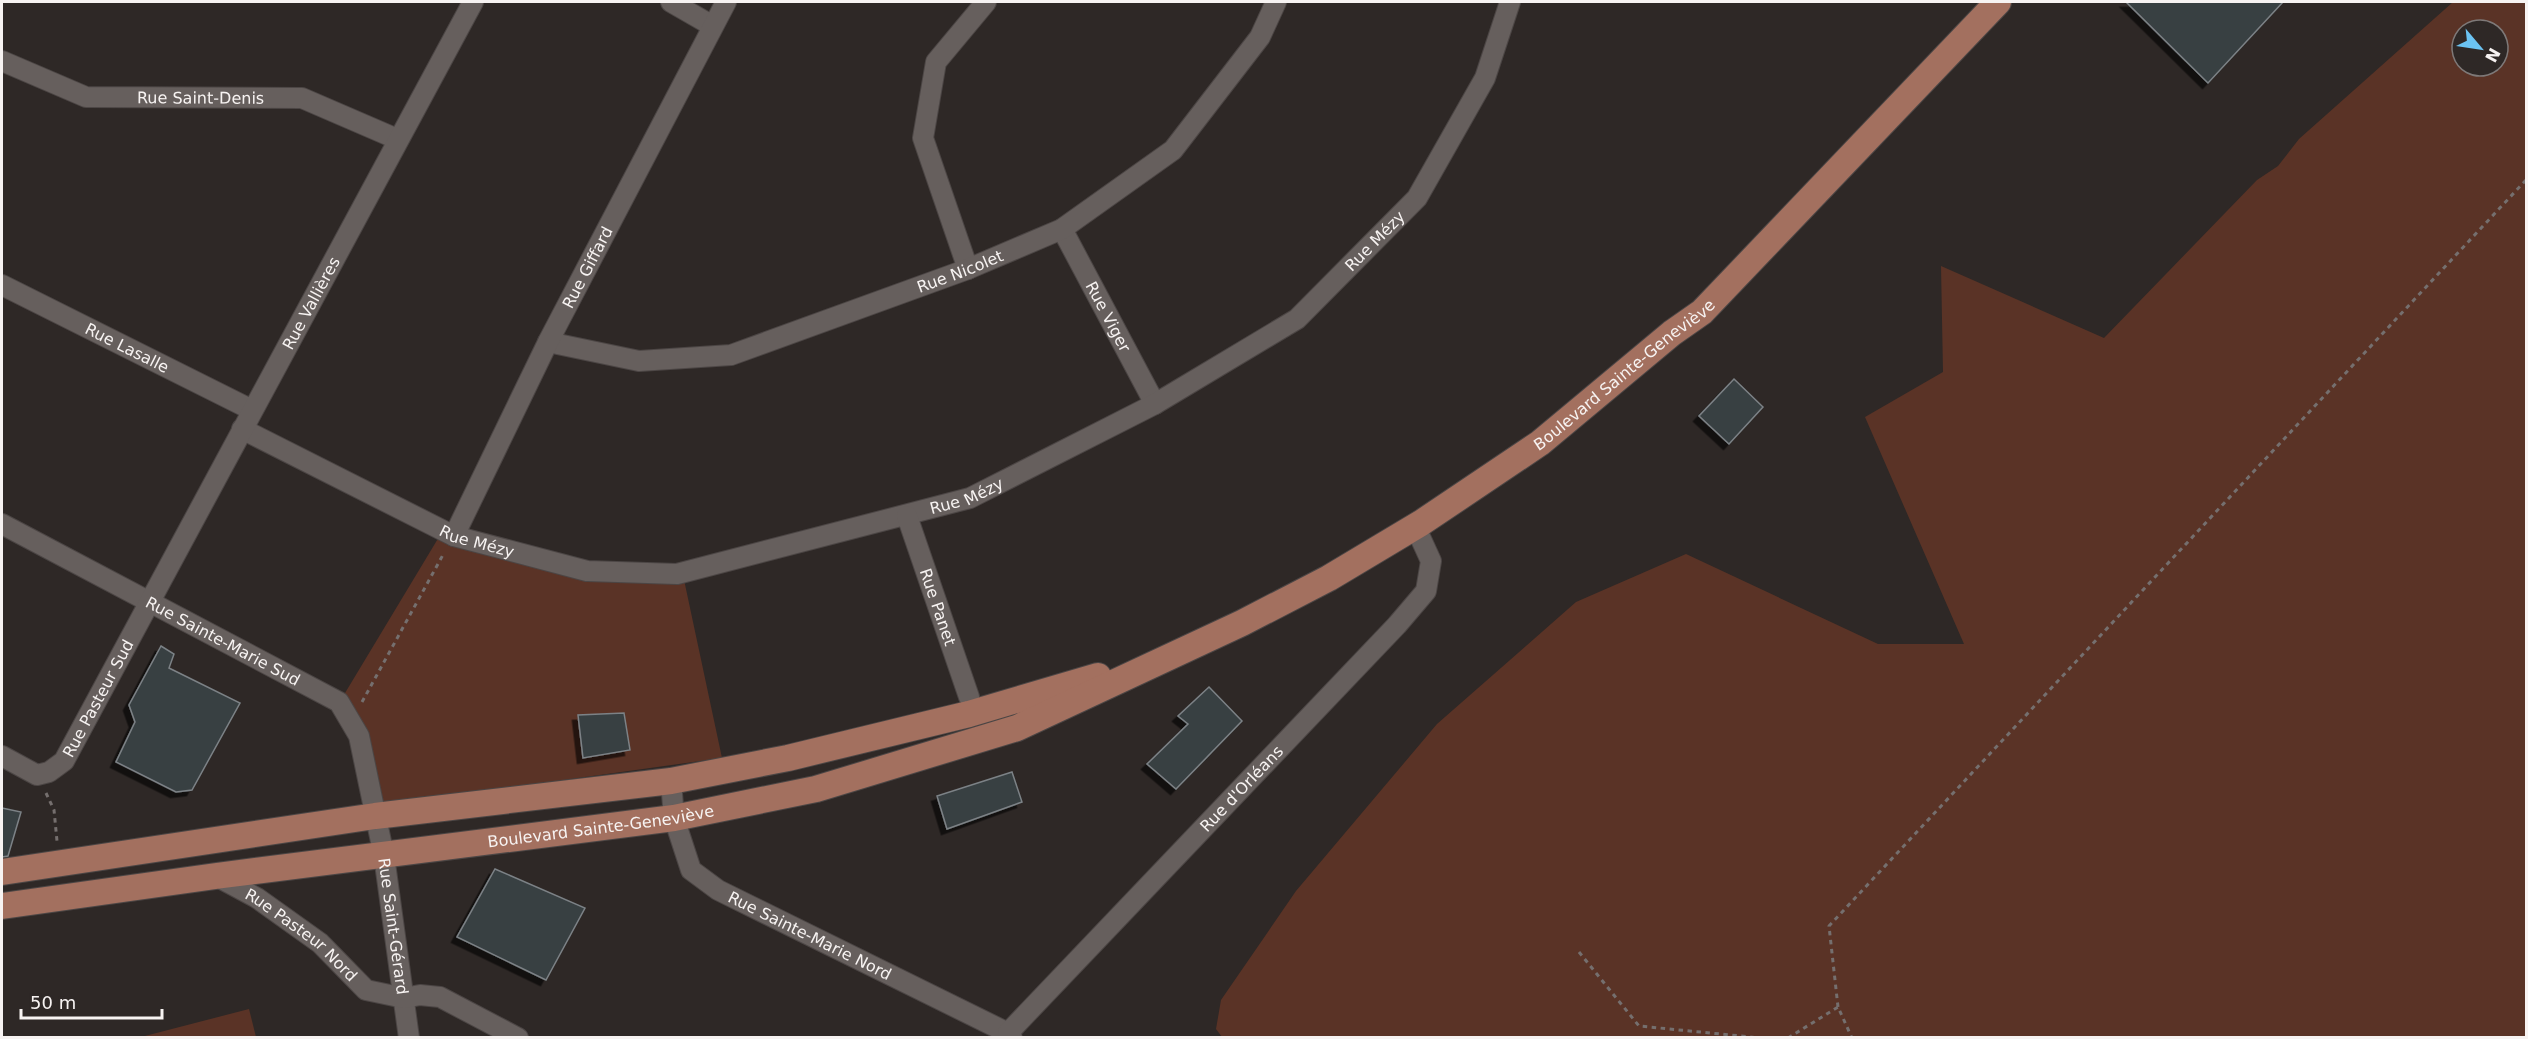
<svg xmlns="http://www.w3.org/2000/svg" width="2528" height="1039" viewBox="0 0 2528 1039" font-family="'DejaVu Sans',sans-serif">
<defs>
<filter id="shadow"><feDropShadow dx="-5.5" dy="5.5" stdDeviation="0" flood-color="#0009"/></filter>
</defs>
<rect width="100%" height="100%" fill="#2e2826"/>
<g fill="#5a3326" fill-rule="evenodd">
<path d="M2453,2H2526V1037H1222L1216,1029L1221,1000L1296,891L1437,724L1576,602L1686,554L1878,644H1964L1865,417L1943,372L1941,266L2104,338L2257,180L2278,166L2299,139ZM2462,30H2498V66H2462Z"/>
<polygon points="448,522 590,572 683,575 722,758 376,806 339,703"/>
<polygon points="249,1009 256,1037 141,1037"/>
</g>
<g fill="#393f42" stroke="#7c8286" stroke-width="1.5" filter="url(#shadow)">
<polygon points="2126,2 2283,2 2208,83"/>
<polygon points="1734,379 1763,407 1729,444 1699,416"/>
<polygon points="161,646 174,654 169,668 240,703 192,790 176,792 116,762 135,722 129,705"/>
<polygon points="1209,687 1242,721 1176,789 1147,764 1188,724 1178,716"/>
<polygon points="624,713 630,750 583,758 578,715"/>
<polygon points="1012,772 1022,802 947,829 937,796"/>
<polygon points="2,808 21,812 8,856 2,857"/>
<polygon points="495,869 585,908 546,980 457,937"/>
</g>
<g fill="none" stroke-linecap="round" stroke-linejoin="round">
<g stroke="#4c4645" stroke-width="22">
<g id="minor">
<polyline points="671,2 711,25"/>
<path id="s1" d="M2,61L86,97L302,98L397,139"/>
<path id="s2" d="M1062,229L1155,404"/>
<polyline points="968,269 923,138 936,62 986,2"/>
<path id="s3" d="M2,285L252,410"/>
<path id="s4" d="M548,342L639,361L731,355L968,269L1062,229L1173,150L1260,37L1276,2"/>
<path id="s5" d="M242,429L454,536L587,571L677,574L970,498L1155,404L1297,319L1417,198L1485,78L1510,2"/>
<path id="s6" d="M907,516L969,697"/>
<path id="s7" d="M2,524L339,702L359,736L384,856L409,1038"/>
<path id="s8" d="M454,536L548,342L726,2"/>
<path id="s9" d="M2,756L37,775L49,772L64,761L473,2"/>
<path id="s10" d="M671,781L674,818L691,870L718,890L1008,1033L1012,1038"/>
<path id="s11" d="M216,876L257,898L320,943L366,990L404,998L420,995L440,997L518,1038"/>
<path id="s12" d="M1008,1033L1397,625L1426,591L1431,561L1415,526"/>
</g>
</g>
<g stroke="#4c4645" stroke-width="28">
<g id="major">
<polyline points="2,872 375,816 671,781 788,758 969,714 1098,676"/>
<path id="s13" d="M2,906L216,876L674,818L816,789L1017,728L1242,623L1329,578L1421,523L1540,443L1672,333L1702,312L1998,2"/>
</g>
</g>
<g stroke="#756f6e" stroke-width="3" stroke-dasharray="4.5 4.5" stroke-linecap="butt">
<polyline points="362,702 444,553"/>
<polyline points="46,793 54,810 57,841"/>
<polyline points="1579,952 1639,1026 1761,1038"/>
<polyline points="1838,1007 1829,926 2526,180"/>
<polyline points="1788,1038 1838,1007 1852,1038"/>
</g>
<use href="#minor" stroke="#665f5d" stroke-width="20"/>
<use href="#major" stroke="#a3705f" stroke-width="26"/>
</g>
<g text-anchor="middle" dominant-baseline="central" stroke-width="5" stroke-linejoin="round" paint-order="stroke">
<g font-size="16" fill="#f7f3f2" stroke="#2e2826">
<text stroke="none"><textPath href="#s1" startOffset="206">Rue Saint-Denis</textPath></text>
<text stroke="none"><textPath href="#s5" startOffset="1251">Rue Mézy</textPath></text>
<text stroke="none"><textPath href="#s8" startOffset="300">Rue Giffard</textPath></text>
<text stroke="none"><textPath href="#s4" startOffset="429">Rue Nicolet</textPath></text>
<text stroke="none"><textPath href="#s9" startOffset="591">Rue Vallières</textPath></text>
<text stroke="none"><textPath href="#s2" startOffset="99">Rue Viger</textPath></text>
<text stroke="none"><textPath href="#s3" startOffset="140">Rue Lasalle</textPath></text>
<text stroke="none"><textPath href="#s13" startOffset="1738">Boulevard Sainte-Geneviève</textPath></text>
<text stroke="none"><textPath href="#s5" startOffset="765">Rue Mézy</textPath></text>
<text stroke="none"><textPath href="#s5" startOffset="261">Rue Mézy</textPath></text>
<text stroke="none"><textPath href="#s6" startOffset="96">Rue Panet</textPath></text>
<text stroke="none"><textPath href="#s7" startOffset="250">Rue Sainte-Marie Sud</textPath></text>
<text stroke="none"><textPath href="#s9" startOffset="142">Rue Pasteur Sud</textPath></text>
<text stroke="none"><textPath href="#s12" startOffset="338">Rue d'Orléans</textPath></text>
<text stroke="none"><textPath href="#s13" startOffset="604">Boulevard Sainte-Geneviève</textPath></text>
<text stroke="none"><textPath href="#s7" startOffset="614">Rue Saint-Gérard</textPath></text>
<text stroke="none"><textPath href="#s10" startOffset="228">Rue Sainte-Marie Nord</textPath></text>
<text stroke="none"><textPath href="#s11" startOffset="104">Rue Pasteur Nord</textPath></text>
</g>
</g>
<rect width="2528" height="1039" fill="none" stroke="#f7f3f2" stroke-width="6"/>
<g transform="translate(2480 48) rotate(119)"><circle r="28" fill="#2e2826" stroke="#7e7978" stroke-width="1.5"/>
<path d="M0-4.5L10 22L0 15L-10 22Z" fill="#6bc3f2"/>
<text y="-9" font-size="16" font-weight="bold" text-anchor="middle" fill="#f7f3f2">N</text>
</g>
<path d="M21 1009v9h141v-9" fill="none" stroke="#f7f3f2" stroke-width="3"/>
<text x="30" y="1009" font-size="18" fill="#f7f3f2" stroke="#2e2826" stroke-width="4.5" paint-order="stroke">50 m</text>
</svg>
